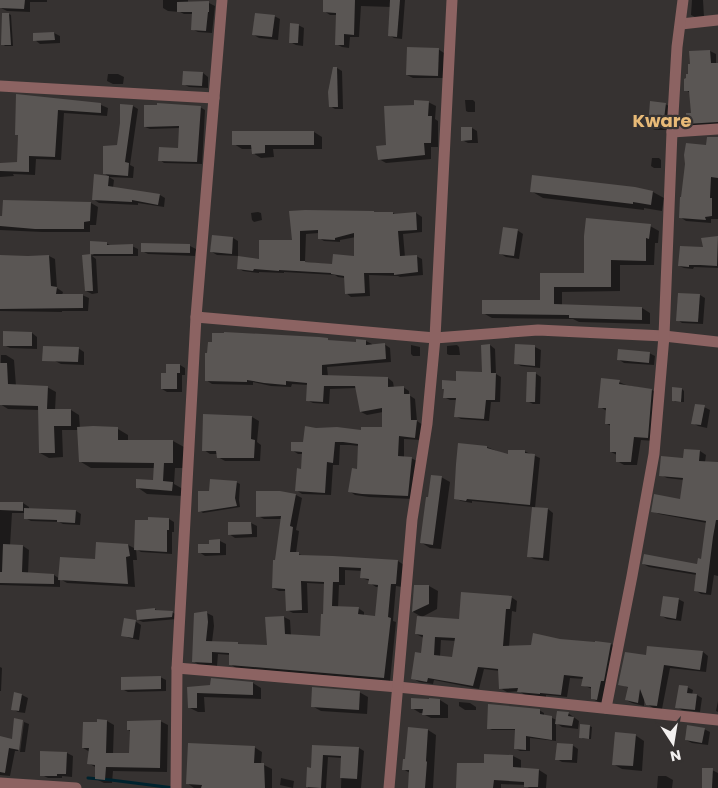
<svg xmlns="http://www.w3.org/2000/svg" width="718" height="788" viewBox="0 0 718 788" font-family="Poppins,sans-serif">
<rect width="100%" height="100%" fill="#363231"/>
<g fill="#0007" fill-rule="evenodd">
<polygon points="2,0 47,0 47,2 30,2 30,12 7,11 1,8"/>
<polygon points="163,0 188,0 188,3 209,3 215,6 212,33 198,32 192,29 193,14 184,14 180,12 168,11 163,8"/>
<polygon points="324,0 405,0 402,39 394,38 389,35 391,7 361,6 359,37 350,37 349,48 342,47 336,44 337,15 330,15 324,11"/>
<polygon points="692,0 703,0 704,17 697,18 691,15"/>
<polygon points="9,14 11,15 13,46 5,46 3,44"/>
<polygon points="274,16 280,19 278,40 259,38 254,35"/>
<polygon points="298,25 304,28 303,46 296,45 290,42"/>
<polygon points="54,33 60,36 60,43 40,44 35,40"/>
<polygon points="438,49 444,53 443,78 413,78 407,75"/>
<polygon points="710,51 716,54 716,64 718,64 718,125 693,126 687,123 692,114 690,93 686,90 691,65 691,52"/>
<polygon points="334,68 337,68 342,71 343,109 335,109 330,106"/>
<polygon points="203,73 208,77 208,88 189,87 183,84"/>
<polygon points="108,74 118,74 124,77 123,84 113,84 107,81"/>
<polygon points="53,100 101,105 108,108 107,116 64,113 61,160 36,159 35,175 13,174 14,176 0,177 0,164 18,163 19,136 16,134"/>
<polygon points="465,100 473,100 475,102 475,112 468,112 466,111"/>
<polygon points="428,102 436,106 435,119 438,121 438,147 431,147 431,159 386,163 379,159 415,106"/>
<polygon points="665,104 671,107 669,130 655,130 649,127"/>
<polygon points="133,106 138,109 130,165 134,167 133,178 109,177 104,173 118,146"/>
<polygon points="200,107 205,110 202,164 164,163 160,160 180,149 180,128 150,129 145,127"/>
<polygon points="472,128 477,131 478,143 468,143 462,140"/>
<polygon points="314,132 322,137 322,149 273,149 274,157 261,158 253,153 253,149 242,149 234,144"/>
<polygon points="718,137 718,219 711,219 711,223 686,221 680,217 707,147"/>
<polygon points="652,158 659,158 661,160 661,168 654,168 651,166"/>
<polygon points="109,177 114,180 113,188 160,195 165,198 164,207 138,203 138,205 99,203 93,199"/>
<polygon points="635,188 653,192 664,198 662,211 644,208 644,210 543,198 531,191"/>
<polygon points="4,201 91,203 98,207 96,225 90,225 90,232 42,232 0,230 0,217 4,217"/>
<polygon points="258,212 261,213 262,220 254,222 252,220 251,213"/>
<path d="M290,212L393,213L396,215L416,213L422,217V232L403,234L405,257L416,256L422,259L423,275L400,277L398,276L369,275L370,296L351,297L346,293L345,278L338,277L335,275L284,272V273L259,272V273L243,271L238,268L260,261L293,241ZM319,233V238L324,241L340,242V240L356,237V258L333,265L305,262L306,234Z"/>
<polygon points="650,226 659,231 658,243 655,243 654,265 620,265 620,291 562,292 562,306 642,308 650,313 650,324 579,322 573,319 492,318 483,313 541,302 541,275 585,274"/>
<polygon points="517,230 523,234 519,259 506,257 501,254"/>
<polygon points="718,237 718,268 694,267 693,269 684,268 679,266 704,249 702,239"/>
<polygon points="233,238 238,241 238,256 217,255 212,252"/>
<polygon points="106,243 112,246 132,246 138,249 138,256 92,256 96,259 98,293 92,294 86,291 84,256 94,255 91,253"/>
<polygon points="190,246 196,249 195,256 148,254 142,251"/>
<polygon points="0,256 28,257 49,256 55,259 57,288 63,292 62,295 82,295 89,298 88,311 62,311 62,312 0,311"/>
<polygon points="680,294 700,295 705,298 703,324 682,323 678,320"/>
<polygon points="32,333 37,337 37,349 10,348 4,345"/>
<polygon points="328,340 331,341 357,343 366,341 372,344 372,346 384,344 390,348 391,362 327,367 328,376 388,378 393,382 394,388 403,387 409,391 409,395 415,399 417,421 423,425 421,440 404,439 404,458 411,458 417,461 413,499 369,497 355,495 349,491 358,470 359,446 350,445 340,445 339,465 333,465 331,495 302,494 296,490 302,470 303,454 298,454 292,450 304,444 383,428 383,412 367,415 361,412 357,388 330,389 329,404 313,403 307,400 308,385 292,384 291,387 271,386 253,382 253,385 212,384 206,380"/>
<polygon points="411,345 420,347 420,356 413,356 411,354"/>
<polygon points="457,345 459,347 460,355 449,355 447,354 447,346"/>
<polygon points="490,345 495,349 496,374 501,377 500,402 491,402 489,421 461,419 455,416 457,400 450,400 444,397 457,382 483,373"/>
<polygon points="526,347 535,347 541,350 540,368 521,366 515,363"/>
<polygon points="78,348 84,352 84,365 61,364 55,361"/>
<polygon points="649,353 655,356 654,365 624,363 618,359"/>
<polygon points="1,355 6,355 14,360 16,386 47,387 56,392 55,410 71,410 79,415 80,429 118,429 128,435 128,441 173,441 184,447 183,468 175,468 174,484 183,489 182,496 147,494 137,487 155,482 155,468 91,468 81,462 79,430 62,430 63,457 49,458 40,453 39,410 8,409 0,404"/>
<polygon points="180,365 185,368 185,375 182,375 182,392 167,392 162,389 167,374"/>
<polygon points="535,373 541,377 540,404 533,404 527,401"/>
<polygon points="619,382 626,385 652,390 658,394 654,441 641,440 637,465 624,465 617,461 617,455 611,452 611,426 607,424 607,411 600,407"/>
<polygon points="682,389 684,391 684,402 675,402 673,400"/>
<polygon points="704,407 710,410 707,428 698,426 693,423"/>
<polygon points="204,415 252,417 259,421 257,442 261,445 260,461 225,461 218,457 218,454 210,454 204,450"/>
<polygon points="487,447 509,456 524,451 540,458 535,508 548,509 553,513 549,561 534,559 528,556 533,507 472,501 472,503 461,501 455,498"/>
<polygon points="700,451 706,455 705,462 718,464 718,576 714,575 711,595 701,594 695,590 697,575 649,567 643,564 698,566 702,560 707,523 659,514 653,511 681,500 684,480 667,478 661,475 684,459"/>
<polygon points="441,477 450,482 441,549 430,548 422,543"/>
<polygon points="236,482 240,484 239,500 240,507 203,513 200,511 210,492"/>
<path d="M280,492L296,495L302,498L296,530L299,531L296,553L304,556L333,557L398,561L404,565L402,587L396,586L393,621L396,622L390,681L236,668L230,664L231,655L218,654L217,666L199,665L193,661L207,613L213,616L214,626L212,642L237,643L242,646H268L284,617L290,620L291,636L321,638L326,584L307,583L308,613H293L287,610V591H279L273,588L282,519H264L258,516ZM345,570L362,571V578L370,581V583L376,587H379L376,617L364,616V612L358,608H338L339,585H345Z"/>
<polygon points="0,503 23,503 29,507 29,510 76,511 81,514 80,525 63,524 59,522 31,521 25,518 25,513 12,513 10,546 23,546 29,550 28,574 54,575 60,579 128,545 136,549 137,560 133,560 135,587 67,583 60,579 60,587 0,585"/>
<polygon points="169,519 174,522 174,532 172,532 172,554 141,552 136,549"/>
<polygon points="251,523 257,526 257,537 235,538 229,534"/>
<polygon points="220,541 226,544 226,555 205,556 199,552"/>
<polygon points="415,586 429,586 438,591 437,609 422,617 413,612"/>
<path d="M511,597L517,601L516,612L512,611L509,647H532L559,640L611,644L617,648L604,703L599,702L592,699V689L583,685L584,679L570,678L567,697L546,695V697L525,695L519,691L507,692L500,688V671L484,669L479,689L434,680L433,684L419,682L412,678L422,654L424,638L416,634L460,620ZM441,640L456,641L453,658L440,657Z"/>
<polygon points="678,599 684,602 681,621 667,619 662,616"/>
<polygon points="155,609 158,611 172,612 177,615 177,619 143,622 138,620"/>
<polygon points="135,621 141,625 139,640 129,638 123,635"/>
<polygon points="703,652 708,656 706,672 670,668 662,709 653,708 647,704 644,698 644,706 632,703 626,700 629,688 620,684 647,656"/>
<polygon points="0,667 2,668 1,691 0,691"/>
<polygon points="160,677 166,680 166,691 128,692 122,689"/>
<polygon points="212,680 253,683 261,688 261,699 204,697 205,712 198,712 190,708 188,688 212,686"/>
<polygon points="687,687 693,690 692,695 697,695 702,698 700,712 682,710 677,707"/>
<polygon points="359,692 368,697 367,714 321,711 312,706"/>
<polygon points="15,694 22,695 28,698 25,713 18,712 12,709"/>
<polygon points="440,700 448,705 448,718 431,718 423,714 424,713 420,713 412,708"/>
<polygon points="718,701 718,712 716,711"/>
<polygon points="459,702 470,703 476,707 476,710 465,710 459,706"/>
<polygon points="539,710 544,713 544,716 552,718 557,720 568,713 579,721 578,729 562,727 556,723 556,741 530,738 530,751 520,751 516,749 516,730 492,730 488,728"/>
<polygon points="15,720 23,721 22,721 18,751 15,751 10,776 0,775 0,738 13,740"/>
<polygon points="107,721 114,725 113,754 131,754 132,732 128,730 160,721 168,725 167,772 113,771 112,783 104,783 96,779 97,768 88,763 90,752 83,748 98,723"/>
<polygon points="24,722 29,724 25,752 20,752"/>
<polygon points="589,726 592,727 591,739 583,739 580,737"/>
<polygon points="409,729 428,730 436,735 433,788 409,788 410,773 403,769 406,761"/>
<polygon points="704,729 710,732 708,745 692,743 686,740"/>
<polygon points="635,735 644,741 642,771 622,769 613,764"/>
<polygon points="572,745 578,749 577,763 562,762 557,759"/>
<polygon points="313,746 359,748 364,751 361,788 341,788 342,758 328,757 326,788 308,788 308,769 312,769"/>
<polygon points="254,747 262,752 261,765 264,765 272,769 272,788 194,788 187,783"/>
<polygon points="67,753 73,756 72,777 62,776 62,778 48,778 42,775"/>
<polygon points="513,756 521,760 521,769 539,770 547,775 546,788 529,788 525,785 501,784 501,788 457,788 485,765"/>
<polygon points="712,770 718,773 718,788 703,788"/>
<polygon points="658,776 666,776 673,780 672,788 654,788 657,788"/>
<polygon points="281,778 294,781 293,788 280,785"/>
</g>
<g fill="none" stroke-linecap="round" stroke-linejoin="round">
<polyline stroke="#00232e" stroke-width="3" points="88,778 111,780 174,788"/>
</g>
<g fill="#5a5654" fill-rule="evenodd">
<polygon points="0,0 25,0 24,9 0,8"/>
<polygon points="323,0 355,0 354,35 344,34 344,45 335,45 336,13 323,12"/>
<polygon points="390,0 400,0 397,37 388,36"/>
<polygon points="209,1 209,12 208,12 206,31 191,30 192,12 177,12 177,2"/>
<polygon points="2,13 9,13 11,45 1,45"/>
<polygon points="255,13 275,15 272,37 252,35"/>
<polygon points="290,23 299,24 298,43 289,43"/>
<polygon points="54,32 55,40 33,41 33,33"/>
<polygon points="407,47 439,48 438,76 406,75"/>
<polygon points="710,50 711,63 718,63 718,122 686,124 686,113 691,113 689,91 684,91 684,79 686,78 686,74 688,74 688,64 690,64 689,51"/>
<polygon points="333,67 337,67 338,107 329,107 328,92"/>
<polygon points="183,71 203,72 202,86 182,85"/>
<polygon points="16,94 101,103 101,113 58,110 55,157 29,156 29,172 0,171 0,163 17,162 18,135 15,135"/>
<polygon points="414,100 429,101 428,116 432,116 431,143 424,143 425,155 378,160 376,146 386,145 384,106 414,105"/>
<polygon points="650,101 666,103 663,127 648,128"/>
<polygon points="157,103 201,106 197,162 158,161 159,147 178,148 179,126 144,127 144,105 157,105"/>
<polygon points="120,104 133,105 125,162 129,163 128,176 103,174 103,146 117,145 120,123"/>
<polygon points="461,127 472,127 472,140 461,141"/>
<polygon points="232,131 314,131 314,145 265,145 265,153 252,154 251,145 232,145"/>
<polygon points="707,137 718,137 718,178 711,177 710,198 712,198 712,216 705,217 706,220 679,218 680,197 681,197 682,189 685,164 684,155 686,143 706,145"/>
<polygon points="94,174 109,176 108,186 160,194 158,205 132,200 132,202 92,200"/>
<polygon points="532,175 635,187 653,191 651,205 633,202 633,204 530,192"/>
<polygon points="3,200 91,202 90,221 84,222 84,229 35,229 0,226 0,216 2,216"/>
<path d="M305,210L374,211V212H393V214L416,212L417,230L398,231L400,256L417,255L418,272L394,275V273H364L365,293L345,294L344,276L331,274V273L279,270V271L254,269L253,271L237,269L238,256L259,259V240H292L289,211ZM318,230V239L335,240V238L354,233V256L333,254L332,264L305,262V261H300V231Z"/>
<polygon points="586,218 651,224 649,239 646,238 646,261 611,260 611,287 554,287 554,304 642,307 642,320 569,318 569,315 482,314 482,300 540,300 540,273 584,273 584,236"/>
<polygon points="503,227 518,229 514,256 499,254"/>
<polygon points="212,235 233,237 232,254 210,252"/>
<polygon points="718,236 717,266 700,265 689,265 689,267 678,266 680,246 703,247 701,238"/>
<polygon points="90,241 107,242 107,245 133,244 133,254 90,254"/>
<polygon points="141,243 190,244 190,253 141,252"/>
<polygon points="91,254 93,291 85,291 82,255"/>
<polygon points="0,255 28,256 49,255 51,286 57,287 56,294 83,294 83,308 0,309"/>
<polygon points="678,293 700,294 698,322 676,321"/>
<polygon points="3,331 32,332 32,346 3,346"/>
<polygon points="224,332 319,337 328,338 328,340 356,342 356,339 366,340 366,345 385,343 386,359 322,365 322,375 388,377 388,387 404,386 404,394 410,394 411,420 417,420 415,438 399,436 398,456 412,457 408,496 362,494 348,492 352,468 357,469 358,444 343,442 335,442 333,463 327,462 325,493 295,491 297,468 301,469 302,452 291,451 291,442 303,442 305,426 316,428 337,427 361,430 361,427 382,427 382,408 360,412 355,386 324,386 323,402 306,401 307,383 286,381 286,385 264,383 247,380 247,382 205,381 205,353 207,353 208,342 212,342 212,333 224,333"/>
<polygon points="490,344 491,373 496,373 495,400 486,400 484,419 454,417 456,398 443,398 444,389 442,389 442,380 456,381 456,371 482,372 481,345"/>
<polygon points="515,344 535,345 535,366 514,364"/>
<polygon points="43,346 79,347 78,362 42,361"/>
<polygon points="618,349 650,352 649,363 617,360"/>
<polygon points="0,363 7,363 8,384 48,386 47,409 71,409 71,426 54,426 55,453 39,453 38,406 0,405"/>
<polygon points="166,364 180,364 180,373 177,373 177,389 161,389 161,373 166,373"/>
<polygon points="527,372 536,372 535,402 526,402"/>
<polygon points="601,378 620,380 619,384 652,389 648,438 634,437 631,462 616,462 616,452 610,452 610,424 605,424 606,408 598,408"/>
<polygon points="672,387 682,388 681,402 672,401"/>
<polygon points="695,404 705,405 701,425 691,424"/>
<polygon points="203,414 252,416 251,439 255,440 254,458 217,458 216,451 202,451"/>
<polygon points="93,426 118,427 118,440 173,440 173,463 164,463 163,481 173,482 172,491 136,488 136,479 153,480 154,463 79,462 77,427"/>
<polygon points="458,443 487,446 487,448 508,454 508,450 525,450 525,453 535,454 530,505 467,499 466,501 454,499 456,464"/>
<polygon points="684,449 700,450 699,461 718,462 718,520 716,520 713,537 706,593 694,591 696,573 642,564 644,554 697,564 698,558 701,559 706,521 651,512 654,494 680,499 683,478 659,476 661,456 683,458"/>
<polygon points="431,475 442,476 433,545 420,543 426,497 428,497"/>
<polygon points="210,479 237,481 235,498 237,506 198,512 198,491 209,491"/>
<path d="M256,491H280L296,494L290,526L293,527L290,552H299V555L333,556L398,560L396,584H391L388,617L391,618L384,678L229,665V653L212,652V663L192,662L194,613L207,611L208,622L206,641L238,642V644L267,645L265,617L284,616L285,634L320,636L321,614H323L324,582L301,581L302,610L286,611L285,589L272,588L273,560H275L281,516L256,517ZM339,567L361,568L360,578L369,579L368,584L378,585L375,616L358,614L359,607L332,606L333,582H339Z"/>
<polygon points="0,502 23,502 23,511 0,510"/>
<polygon points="532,507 548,508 543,558 527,557"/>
<polygon points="24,508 76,510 75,523 57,522 57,520 24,519"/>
<polygon points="148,517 169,518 169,530 167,530 167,552 134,550 135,520 148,520"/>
<polygon points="228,522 251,522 252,534 228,535"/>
<polygon points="220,539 220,553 198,553 198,544 209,544 209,540"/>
<polygon points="96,542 128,544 130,556 126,557 128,584 58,580 60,557 95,559"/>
<polygon points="3,544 23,545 22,572 54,574 54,584 0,583 0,572 2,572"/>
<polygon points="414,585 429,585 429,604 412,612"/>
<path d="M461,592L512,596L510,609H506L503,646L531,645L533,633L560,639L595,642V641L611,643L604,681H601L597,700L591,699V687L581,686L583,677L564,675L561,695L540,693V694L517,692L518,688L499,689L498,669L478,667L473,686L428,678L427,682L411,679L415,652L421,653L423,635L415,634L417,616L459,619ZM435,637L455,638L452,657L434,655Z"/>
<polygon points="663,596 679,598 676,619 660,616"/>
<polygon points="155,608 155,610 173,611 172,617 137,620 136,610"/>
<polygon points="124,618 136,620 133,638 121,636"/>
<polygon points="647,646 703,651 700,670 664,665 657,706 646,705 640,689 638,703 625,700 628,687 618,685 625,652 646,655"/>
<polygon points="161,676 161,689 121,690 121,677"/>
<polygon points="211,678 253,682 253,695 197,693 197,708 188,708 187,687 210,685"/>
<polygon points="679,685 688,686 687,693 697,694 695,710 675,708"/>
<polygon points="312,687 360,691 359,710 311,707"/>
<polygon points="14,692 22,694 19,711 11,710"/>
<polygon points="411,698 429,699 429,698 440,699 440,715 422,715 423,709 411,709"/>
<polygon points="488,704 540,709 540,714 552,716 552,740 526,736 526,750 514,749 515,729 487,729"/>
<polygon points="557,711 569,712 568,716 574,717 572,726 555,724"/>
<polygon points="14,718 23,720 19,750 9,748 5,773 0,772 0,736 12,739"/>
<polygon points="97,719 107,720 106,753 129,753 130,730 127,730 127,721 161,720 160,768 106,767 105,780 95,779 95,765 87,764 89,748 82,748 83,722 97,722"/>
<polygon points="580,724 590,725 589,739 579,738"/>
<polygon points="687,725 705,728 702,743 685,740"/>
<polygon points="408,727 428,729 426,761 427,762 425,788 408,788 409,770 402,770 403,759 405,759"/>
<polygon points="615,732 636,734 633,766 612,765"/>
<polygon points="188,743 255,746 254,763 264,763 265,788 201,788 202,785 186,784"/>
<polygon points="557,743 573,744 572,760 555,760"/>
<polygon points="312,745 359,747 357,779 340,778 341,756 323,755 321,788 306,787 307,767 311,768"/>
<polygon points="40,751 67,752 66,774 57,774 57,776 40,776"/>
<polygon points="484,754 513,755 513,767 539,769 538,787 524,787 524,782 494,780 493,788 456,788 457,763 484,763"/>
<polygon points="702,768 713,768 712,788 702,788"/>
</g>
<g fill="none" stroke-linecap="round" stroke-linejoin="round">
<g stroke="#8c6362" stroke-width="11">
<polyline points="681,24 718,20"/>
<polyline points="0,86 214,98"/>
<polyline points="672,132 718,129"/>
<polyline points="196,317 435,338 538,330 664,336 718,342"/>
<polyline points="177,668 398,687 718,720"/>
<polyline points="606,708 632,576 654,454 664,336 672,132 677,47 683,0"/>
<polyline points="0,783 76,788"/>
<polyline points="176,788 177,668 196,317 222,0"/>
<polyline points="389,788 412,520 427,424 435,338 452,0"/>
</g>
</g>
<g text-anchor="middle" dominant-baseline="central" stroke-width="4.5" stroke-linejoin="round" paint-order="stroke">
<g font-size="18" font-weight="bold" fill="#e8ba77" stroke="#363231">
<text x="662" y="120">Kware</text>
</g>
</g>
<g transform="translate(673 743) rotate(168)" stroke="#363231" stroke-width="4" paint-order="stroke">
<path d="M0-4L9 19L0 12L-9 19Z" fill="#f3f0ef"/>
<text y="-8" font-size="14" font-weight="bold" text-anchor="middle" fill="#f3f0ef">N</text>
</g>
</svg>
